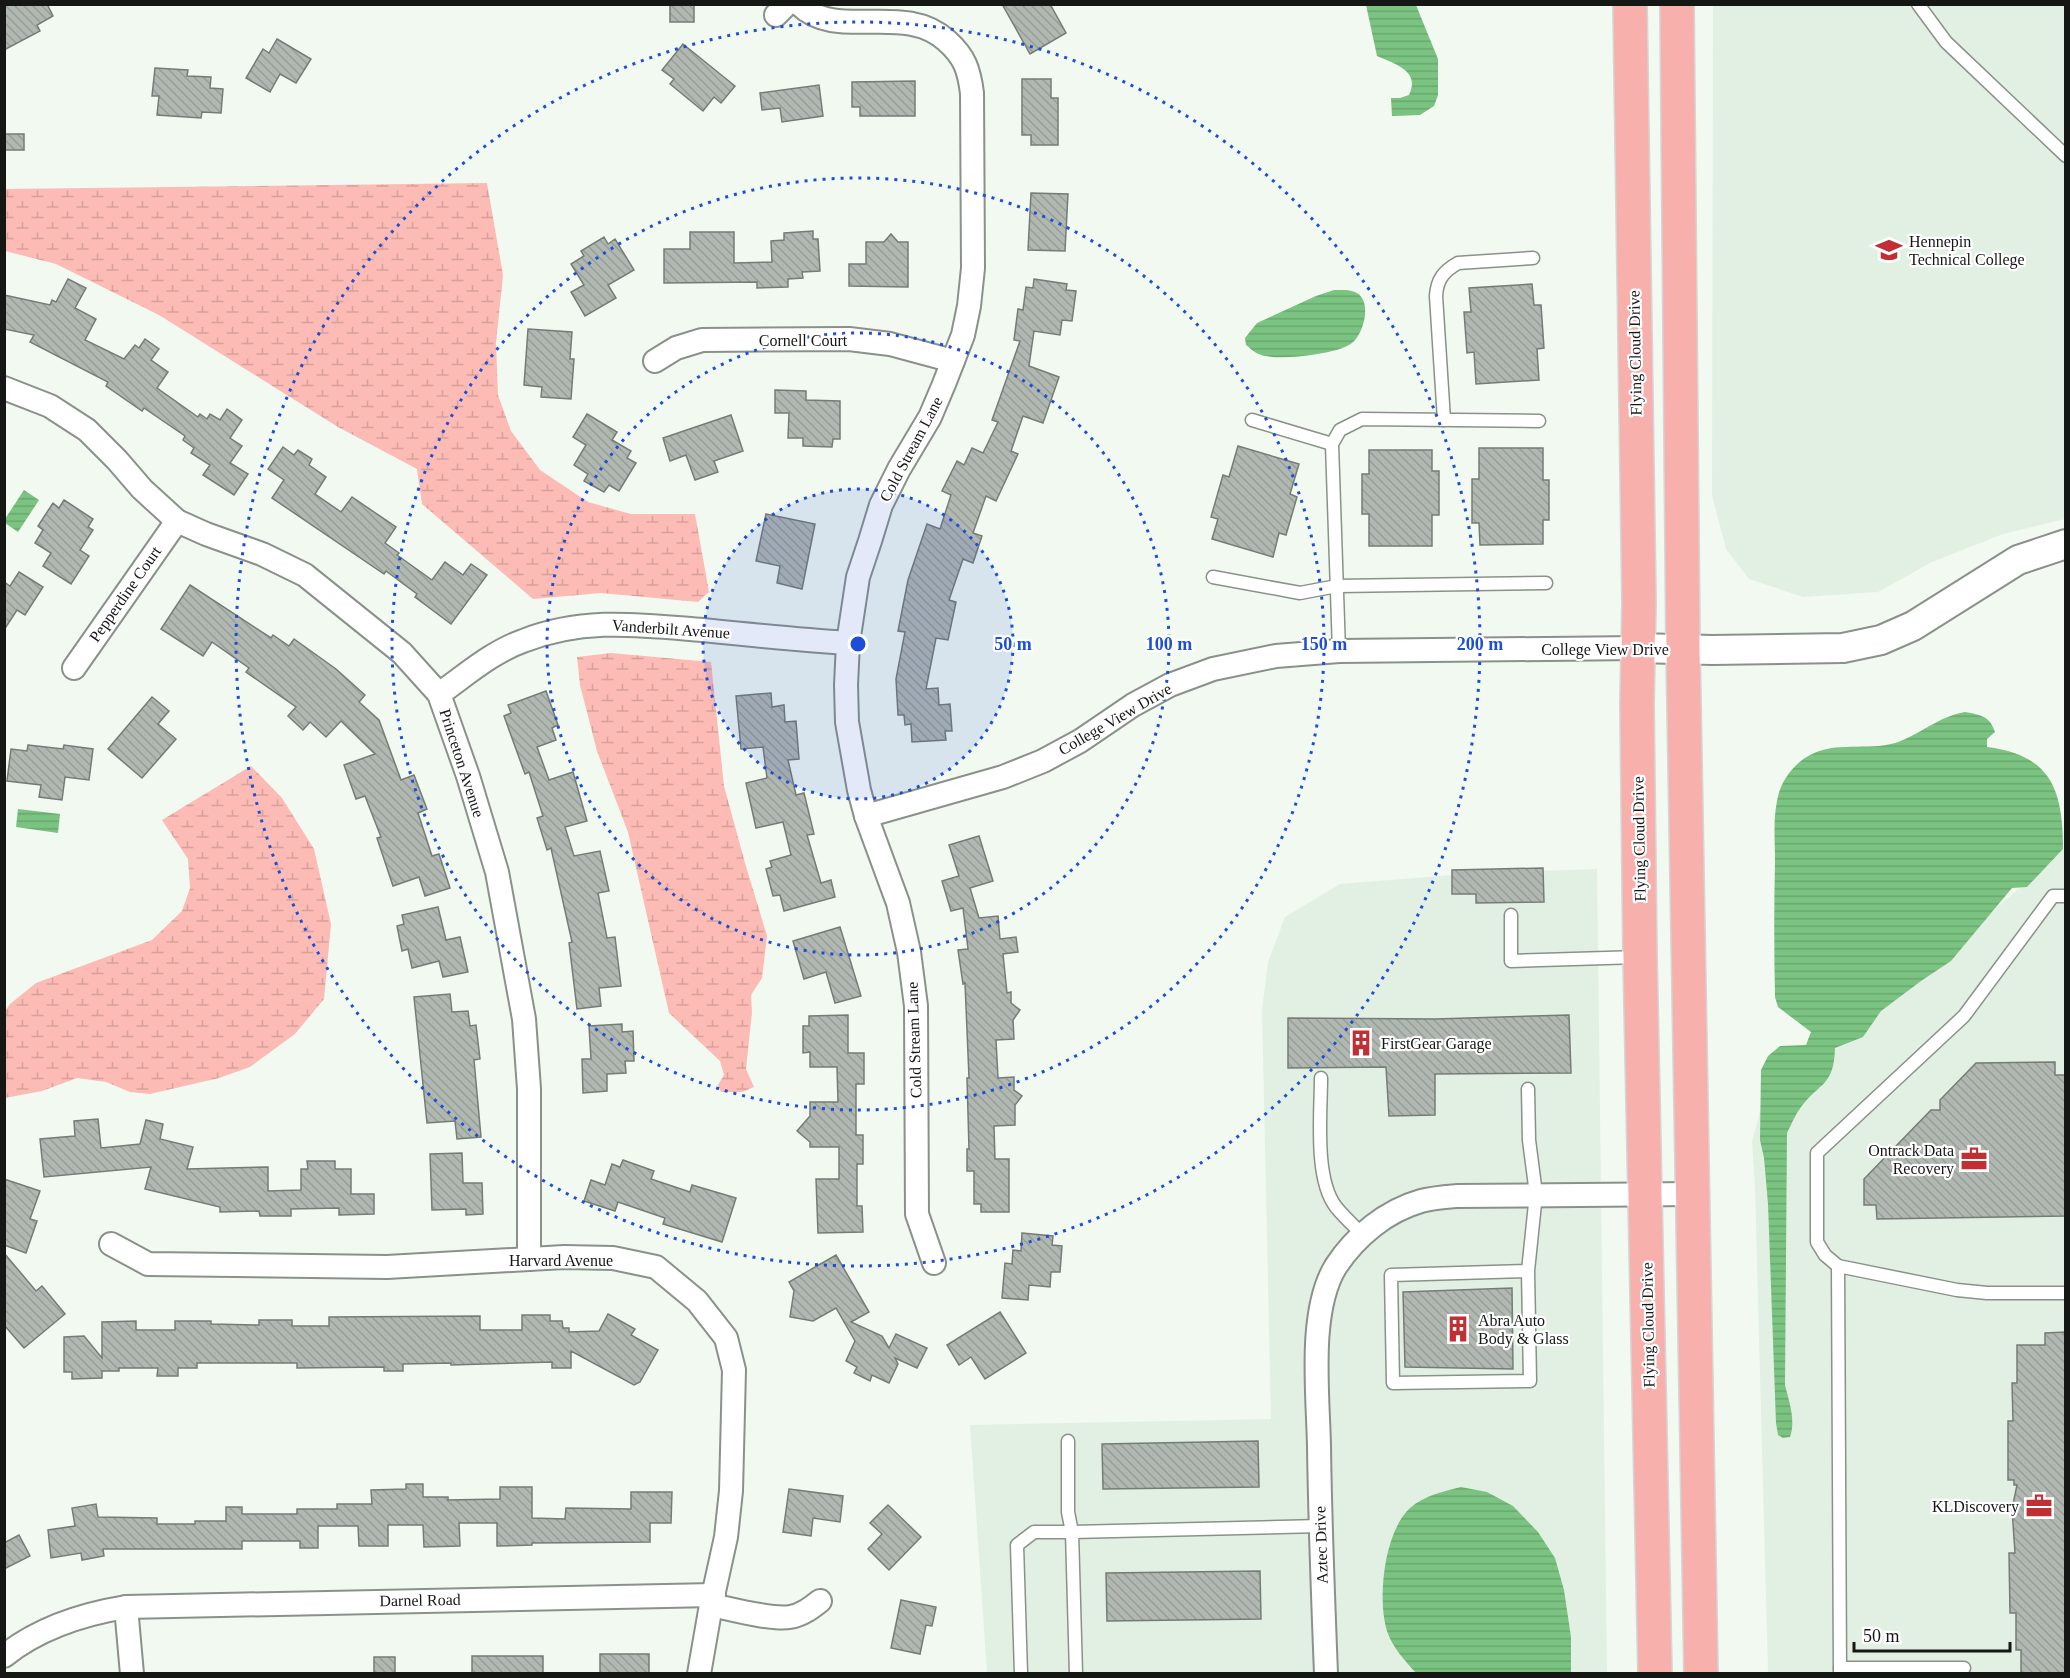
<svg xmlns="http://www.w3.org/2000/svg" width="2070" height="1678" viewBox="0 0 2070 1678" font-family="Georgia,serif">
<defs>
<pattern id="wetland-marsh" width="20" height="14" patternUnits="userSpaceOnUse" patternTransform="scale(1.5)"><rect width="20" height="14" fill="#fdbbb5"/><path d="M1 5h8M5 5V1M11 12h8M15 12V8" fill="none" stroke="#d8a09b"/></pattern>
<pattern id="water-rules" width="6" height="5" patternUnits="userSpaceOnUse" patternTransform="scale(1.5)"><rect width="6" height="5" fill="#7bc381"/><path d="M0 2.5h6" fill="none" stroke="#69a76f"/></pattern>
<pattern id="building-back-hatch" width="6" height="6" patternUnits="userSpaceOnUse" patternTransform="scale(1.5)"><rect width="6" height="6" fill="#b1b8b1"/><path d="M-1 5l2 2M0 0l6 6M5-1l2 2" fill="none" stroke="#979d97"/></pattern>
</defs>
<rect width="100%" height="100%" fill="#f1f9f1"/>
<g fill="#e2f0e3">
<polygon points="1713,5 2065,5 2065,519 2003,534 1932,562 1878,592 1803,597 1749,579 1726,549 1712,495"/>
<polygon points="2065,848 2065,1673 1768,1673 1755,1188 1752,1141 1764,1097 1990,914"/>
<polygon points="1597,869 1607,1673 987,1673 970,1425 1271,1419 1262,1009 1268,962 1285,917 1340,884 1478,873"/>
</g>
<g fill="url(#wetland-marsh)">
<polygon points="487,183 503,275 496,343 498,395 511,431 540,470 588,502 631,514 695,514 709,592 698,602 601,593 533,599 422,504 417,469 338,427 159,315 56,264 5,251 5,189"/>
<polygon points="611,653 711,662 724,786 745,863 767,936 762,978 751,995 752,1012 746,1069 754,1087 742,1092 721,1092 718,1085 724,1075 720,1061 669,1013 628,832 597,751 580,685 577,657"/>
<polygon points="251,766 282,798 314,849 331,924 324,999 295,1034 250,1067 219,1078 150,1094 130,1092 106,1082 77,1078 42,1091 5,1098 5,1011 10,1004 36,983 152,940 182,911 190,888 188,859 162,820"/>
</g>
<g fill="url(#water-rules)">
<path d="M1366,5H1416L1438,59V95L1434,106L1420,115L1392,116L1391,98H1400L1409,95C1421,71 1395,64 1377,56Z"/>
<path d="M1334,290C1342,290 1350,289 1357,293C1372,302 1364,333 1352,343C1339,354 1282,360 1266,356C1257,355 1252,350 1246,345L1245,338L1257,323L1316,296Z"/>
<polygon points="24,490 39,500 18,532 5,523 5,519"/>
<path d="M1965,712C1981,715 1990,716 1995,732L1987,739V747C2052,755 2063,791 2063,849L2027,887L2012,888L1951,961L1921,981L1881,1011L1863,1037L1835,1048C1834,1086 1820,1082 1801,1107C1795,1115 1791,1125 1787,1133L1785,1385C1789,1401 1796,1421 1790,1437L1783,1438L1778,1435L1776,1423L1768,1204L1764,1158L1760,1140L1761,1070L1768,1056L1780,1046L1806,1045L1811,1032L1778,1007L1775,997C1774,952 1774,906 1775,861C1775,842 1773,820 1777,801C1780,782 1793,764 1810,755C1836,741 1867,751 1895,743C1920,735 1939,716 1965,712Z"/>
<polygon points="18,809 60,814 58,833 16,827"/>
<path d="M1461,1487L1487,1492L1513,1506L1538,1532L1555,1558L1564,1590L1571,1637V1673H1416C1406,1662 1392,1647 1387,1631C1377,1599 1384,1532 1410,1508C1425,1495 1442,1492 1461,1487Z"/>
</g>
<g fill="url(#building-back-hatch)" stroke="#757c75" stroke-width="1.5">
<polygon points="4,4 47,4 53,16 37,25 40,31 4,50"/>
<rect x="670" y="4" width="24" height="18"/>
<polygon points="1002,4 1050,4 1066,33 1030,54"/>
<polygon points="277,39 311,59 296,83 280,74 270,92 246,78 263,49 269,53"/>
<polygon points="683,44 735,86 721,103 714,97 703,111 670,84 674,79 662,70"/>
<polygon points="155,68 188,70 187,76 211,77 210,88 223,89 221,113 202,112 201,118 157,115 159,96 152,96"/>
<polygon points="1022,79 1051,79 1051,98 1058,98 1058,145 1031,145 1031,135 1022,135"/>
<polygon points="915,81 915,116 860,116 860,107 852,107 852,82"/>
<polygon points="819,85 823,116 782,122 780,108 762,110 760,93"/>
<rect x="4" y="134" width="20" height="16"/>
<polygon points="1031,193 1068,194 1065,251 1028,250"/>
<polygon points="813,231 813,239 818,239 820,271 802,272 803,278 788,279 788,287 757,288 757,282 664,283 664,249 690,249 690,232 734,232 734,263 772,262 771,241 784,240 784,233"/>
<polygon points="891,234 898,242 908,242 908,287 849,286 849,264 866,264 866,242 884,242"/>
<polygon points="604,237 608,244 615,239 634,270 608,285 616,298 585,316 571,292 584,285 571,264 584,256 581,251"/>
<polygon points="68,279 86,288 75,308 96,319 85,340 124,359 135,345 139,348 145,339 159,349 151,360 168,372 157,388 198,417 200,414 207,419 210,414 220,420 227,409 242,420 230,438 242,446 230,463 248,474 234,495 203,475 210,465 191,453 194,448 183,440 185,436 144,408 142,411 106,386 108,382 30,342 34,335 4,329 4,295 50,305 52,300 56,302"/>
<polygon points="1034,279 1067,284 1066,290 1076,291 1072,321 1062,320 1060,335 1034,331 1029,366 1059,377 1043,423 1023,416 1011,451 1018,454 996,501 986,496 973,533 982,536 973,563 963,559 949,600 956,602 948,640 936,638 926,689 938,688 939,705 950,704 952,731 945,731 946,740 912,742 911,724 905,725 904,715 898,715 896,679 905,632 898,631 908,580 927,524 940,529 951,495 942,491 957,461 964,465 972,448 983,453 998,422 992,420 1020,341 1014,340 1018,309 1023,310 1026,287 1033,288"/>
<polygon points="1532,284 1534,305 1541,305 1544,348 1537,349 1539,380 1476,384 1474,352 1467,353 1464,312 1471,312 1469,288"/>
<polygon points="528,329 572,332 570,359 574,359 571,399 541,397 542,387 524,385"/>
<polygon points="775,390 806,391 806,400 840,401 840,439 833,439 832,447 803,446 803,438 788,438 789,413 775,413"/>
<polygon points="587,414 617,432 612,440 631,451 627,458 636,463 619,491 609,485 604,492 584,481 588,474 574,465 586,445 573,437"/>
<polygon points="731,415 743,451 714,461 718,472 695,480 686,455 670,461 663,438"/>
<polygon points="1238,446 1299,464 1290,494 1297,497 1286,535 1279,533 1273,557 1212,539 1218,519 1211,517 1223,475 1229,477"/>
<polygon points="283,447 294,455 298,450 312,459 309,465 326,477 315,494 341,512 352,497 396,527 385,543 399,553 397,555 432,580 445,562 463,575 471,564 487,575 451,624 415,597 417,594 386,571 384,574 272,498 284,480 268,469"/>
<polygon points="1479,448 1543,448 1543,480 1549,480 1549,520 1543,520 1543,544 1480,545 1479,523 1472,523 1472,479 1479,479"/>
<polygon points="1369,450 1432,450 1432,471 1439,471 1439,515 1432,515 1432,546 1369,546 1369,514 1362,514 1362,474 1369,474"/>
<polygon points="64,500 93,519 88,527 93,530 80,550 89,556 71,584 43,566 51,553 35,543 43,530 38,526 53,503 59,508"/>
<polygon points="766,514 815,524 802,589 777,583 780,566 756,561"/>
<polygon points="19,572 43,587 25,615 17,610 4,630 4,582 10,586"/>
<polygon points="190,585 271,638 273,635 289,646 294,639 336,669 365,695 359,702 379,720 401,780 414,775 427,809 418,813 432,856 439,854 450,888 425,896 419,877 393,886 377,838 381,837 365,796 356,799 344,765 375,754 341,721 326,737 310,722 303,730 288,716 296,707 246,672 249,668 212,642 203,656 161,629"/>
<polygon points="546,691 558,725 552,728 556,740 537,747 549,780 573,772 587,821 565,827 574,856 600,851 609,891 598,893 607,938 615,937 621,986 599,988 601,1006 577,1009 569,943 572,942 551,848 547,850 537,818 543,816 529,772 525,774 504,716 511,713 508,705"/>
<polygon points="771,693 772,707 784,705 785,722 796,721 799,759 788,760 796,795 804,793 814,834 807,835 821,883 831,880 835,897 784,911 780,895 773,896 766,869 772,867 770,861 791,855 783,822 756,828 746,783 767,778 763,747 741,749 736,696"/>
<polygon points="152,697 169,711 158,724 176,739 142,778 108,749"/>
<polygon points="28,745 63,749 64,745 93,749 89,780 65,777 62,800 39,797 41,785 7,781 11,749 27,751"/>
<polygon points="979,836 993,881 970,888 979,918 998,916 1000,939 1016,937 1018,952 1003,954 1007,993 1011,992 1011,1003 1020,1010 1013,1020 1014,1039 996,1040 998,1078 1014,1077 1014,1090 1022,1096 1015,1105 1015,1125 994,1126 995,1159 1009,1159 1009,1212 981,1212 981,1204 974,1204 974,1171 967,1171 967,1149 969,1149 967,1078 969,1078 965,983 963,984 958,950 968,949 963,908 951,911 942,881 959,876 949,845"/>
<polygon points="1543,868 1544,902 1476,903 1476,894 1452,894 1452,870"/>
<polygon points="438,907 446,940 460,937 468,972 443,977 439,961 412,968 408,949 402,951 397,926 404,924 402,915"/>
<polygon points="840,927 861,996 835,1003 826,972 804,979 793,941"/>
<polygon points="450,994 452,1012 468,1011 470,1026 476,1025 480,1059 474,1060 481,1137 457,1139 455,1121 427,1123 414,997"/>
<polygon points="848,1015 848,1053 864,1053 864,1084 856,1084 856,1135 863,1135 863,1164 857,1164 857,1206 862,1206 863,1232 818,1233 816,1179 839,1179 839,1147 810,1147 810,1142 797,1131 810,1116 810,1102 838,1102 837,1067 810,1067 810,1052 803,1053 803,1026 809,1026 809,1016"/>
<polygon points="1569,1015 1571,1073 1435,1074 1435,1115 1389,1116 1386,1067 1288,1068 1288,1018 1435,1019"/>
<polygon points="622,1024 622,1032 633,1031 634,1061 625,1061 626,1073 607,1074 607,1091 583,1093 582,1059 591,1059 589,1026"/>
<polygon points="2055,1062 2055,1075 2066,1075 2066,1216 1877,1219 1876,1205 1864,1205 1864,1179 1931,1110 1940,1110 1940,1100 1976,1063"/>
<polygon points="98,1119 101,1148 140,1144 146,1120 163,1124 160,1139 193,1147 187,1169 268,1167 268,1191 301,1190 301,1169 308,1169 307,1161 335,1161 335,1169 351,1169 351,1194 374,1194 374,1214 339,1215 339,1208 291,1209 291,1216 260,1216 259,1211 220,1212 220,1207 145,1189 151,1167 44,1177 40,1139 75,1136 74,1121"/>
<polygon points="462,1153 463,1183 482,1183 483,1214 466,1215 466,1209 432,1210 430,1154"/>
<polygon points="623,1160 654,1171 651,1179 690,1192 692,1185 736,1198 722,1242 663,1224 665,1218 618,1202 615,1211 584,1201 591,1180 605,1185 612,1164 620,1167"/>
<polygon points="4,1179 40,1191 30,1219 37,1221 26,1253 4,1245"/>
<polygon points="1022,1233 1053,1236 1052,1245 1062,1246 1060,1272 1051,1272 1050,1287 1029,1285 1028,1300 1002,1298 1005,1263 1012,1264 1013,1250 1021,1251"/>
<polygon points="4,1253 36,1291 42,1286 65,1314 24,1348 4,1325"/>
<polygon points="836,1255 869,1312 851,1322 882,1336 889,1348 896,1334 927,1348 917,1368 895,1358 898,1364 889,1383 872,1375 870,1381 854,1373 857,1367 846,1361 855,1341 836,1308 813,1321 790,1317 794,1291 789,1282"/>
<polygon points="1512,1288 1513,1369 1405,1367 1403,1292"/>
<polygon points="1000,1312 1026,1353 985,1379 971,1357 959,1365 947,1345"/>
<polygon points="608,1314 635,1329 631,1335 658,1350 640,1382 634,1385 571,1351 571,1368 552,1368 552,1362 451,1365 451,1363 403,1364 403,1371 384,1371 384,1367 297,1368 297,1363 197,1363 197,1368 178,1368 178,1376 157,1376 158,1368 119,1368 119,1371 102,1371 102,1378 72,1379 72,1372 64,1372 64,1337 84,1336 102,1358 102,1322 136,1321 136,1330 175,1330 175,1321 211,1321 211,1324 259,1325 259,1320 292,1320 292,1326 329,1326 329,1317 480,1316 480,1330 522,1330 522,1315 550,1315 550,1321 562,1321 563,1328 569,1328 569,1332 599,1331"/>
<polygon points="2066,1332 2066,1674 2021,1674 2021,1650 2016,1650 2016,1613 2010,1613 2009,1553 2015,1553 2012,1509 2017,1485 2014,1485 2014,1480 2008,1480 2008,1421 2013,1421 2012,1383 2017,1383 2017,1345 2045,1345 2045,1333"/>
<polygon points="1258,1441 1259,1487 1103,1489 1102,1444"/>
<polygon points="406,1484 423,1484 423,1497 448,1497 448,1500 500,1499 500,1487 532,1487 532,1518 565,1519 566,1508 631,1509 631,1492 672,1492 671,1523 650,1523 650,1542 532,1543 532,1545 497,1546 497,1523 459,1523 460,1546 424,1547 423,1525 388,1525 388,1546 359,1546 358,1526 318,1526 318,1548 300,1548 300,1541 242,1541 242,1549 103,1549 104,1556 82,1560 81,1553 51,1558 48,1530 75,1526 72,1508 96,1504 98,1517 157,1518 157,1524 195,1524 195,1521 226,1521 226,1507 242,1507 242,1514 297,1514 297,1509 337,1509 337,1504 372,1504 371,1490 406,1489"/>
<polygon points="789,1489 843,1496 840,1522 813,1518 811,1536 783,1532"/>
<polygon points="888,1505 921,1537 889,1570 868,1549 882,1534 870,1523"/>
<polygon points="19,1535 30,1556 4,1569 4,1543"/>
<polygon points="1260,1571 1261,1619 1107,1621 1106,1573"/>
<polygon points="901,1600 936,1607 932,1626 926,1625 920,1654 891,1648"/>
<rect x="600" y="1654" width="49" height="20"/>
<rect x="472" y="1656" width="71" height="18"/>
<rect x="374" y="1657" width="21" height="17"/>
</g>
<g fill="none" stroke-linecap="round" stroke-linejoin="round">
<g stroke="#8a918a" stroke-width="15">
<g id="service">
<polyline points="1918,4 1946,42 2066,156"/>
<polyline points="1252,420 1332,444"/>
<path d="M1444,420L1436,296C1437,279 1444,271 1458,263L1533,258"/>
<polyline points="1213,577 1300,593 1337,586 1546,583"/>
<polyline points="1339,651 1332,444 1340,430 1362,419 1539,421"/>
<polyline points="1511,915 1511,961 1639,957"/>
<path d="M1321,1078C1321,1113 1314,1179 1336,1207C1344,1217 1354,1226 1363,1235"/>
<polyline points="1528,1089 1529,1140 1536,1194 1528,1271 1530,1381 1393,1383 1391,1275 1528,1271"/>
<polyline points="1838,1266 1957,1290 1987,1293 2066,1293"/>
<polyline points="1840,1668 1964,1668"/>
<polyline points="1021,1674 1017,1545 1034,1532 1072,1532 1068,1512 1068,1441"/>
<polyline points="1076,1674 1072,1532 1320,1526"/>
<polyline points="1840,1674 1838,1266 1825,1255 1817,1242 1817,1153 1964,1016 2053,896 2066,896"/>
</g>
</g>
<g stroke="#8a918a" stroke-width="26">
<g id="minor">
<path d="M799,4C837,42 904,1 947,41C965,57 969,70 972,93L973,268L969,306L963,335L944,384L930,417L899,469L881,505L870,541L858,577L848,643L846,685L847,722L859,790L866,816L898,903L909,952L916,1006L917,1214L934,1263"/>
<polyline points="776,15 787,4"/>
<polyline points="655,361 676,348 702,340 849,339 890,344 953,361"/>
<polyline points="4,388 50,406 87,430 117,460 142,489 177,521 206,534 262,554 305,575 402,653 439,694 468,776 497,872 524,1019 529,1089 529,1259"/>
<polyline points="74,668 177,521"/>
<path d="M439,694C466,675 492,652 523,641C584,617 640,625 703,630C751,635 800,640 848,643"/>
<polyline points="866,816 1003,777 1043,761 1080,741 1133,705 1170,685 1213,669 1276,656 1339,651 1638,648"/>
<polyline points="111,1244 148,1264 387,1267 564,1257 613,1258 656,1267 697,1301 726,1338 734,1370 731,1491 726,1537 711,1605 699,1674"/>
<path d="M711,1605C731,1609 771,1620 790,1617C802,1615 811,1608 820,1601"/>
<polyline points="126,1607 132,1674"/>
<path d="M4,1656C39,1628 83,1614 126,1607L714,1595"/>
<path d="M1326,1674C1323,1597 1320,1522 1319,1446C1318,1394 1308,1311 1336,1266C1356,1236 1386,1211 1421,1201C1432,1198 1445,1197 1457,1196L1693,1194"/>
</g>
</g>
<g stroke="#8a918a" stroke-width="32">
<polyline id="tertiary" points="1638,648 1712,650 1843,648 1881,640 1913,626 2018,560 2066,544"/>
</g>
<g stroke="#d5d5d5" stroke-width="36">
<g id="primary">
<polyline points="1630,4 1639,603 1637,704 1640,957 1655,1674"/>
<polyline points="1677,4 1683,648 1701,1674"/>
</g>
</g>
<use href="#service" stroke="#fff" stroke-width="12"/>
<use href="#minor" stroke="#fff" stroke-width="22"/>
<use href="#tertiary" stroke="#fff" stroke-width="28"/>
<use href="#primary" stroke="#f7b0ac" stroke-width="33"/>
</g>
<circle cx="858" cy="644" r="155" fill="#1d4ed8" fill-opacity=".12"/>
<g fill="none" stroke="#1d4ed8" stroke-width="3" stroke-dasharray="3 6">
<circle cx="858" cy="644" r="155"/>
<circle cx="858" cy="644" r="311"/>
<circle cx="858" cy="644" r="466"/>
<circle cx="858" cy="644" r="622"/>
</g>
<defs>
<g id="university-bare" transform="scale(2.07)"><path d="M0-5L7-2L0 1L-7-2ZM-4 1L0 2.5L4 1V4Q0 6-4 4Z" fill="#bf2f33" stroke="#fff" stroke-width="2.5" paint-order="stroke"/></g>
<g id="building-bare" transform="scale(2.07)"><path d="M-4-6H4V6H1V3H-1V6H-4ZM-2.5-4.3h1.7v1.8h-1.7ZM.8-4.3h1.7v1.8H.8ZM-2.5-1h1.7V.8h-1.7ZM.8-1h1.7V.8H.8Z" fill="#bf2f33" stroke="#fff" stroke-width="2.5" paint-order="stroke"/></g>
<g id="office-bare" transform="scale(2.07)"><path d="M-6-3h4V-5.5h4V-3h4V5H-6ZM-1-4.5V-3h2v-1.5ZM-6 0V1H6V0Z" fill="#bf2f33" stroke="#fff" stroke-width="2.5" paint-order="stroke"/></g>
</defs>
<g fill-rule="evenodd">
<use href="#university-bare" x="1889" y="250"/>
<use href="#building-bare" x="1361" y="1043"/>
<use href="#office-bare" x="1974" y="1159"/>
<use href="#building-bare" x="1458" y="1329"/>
<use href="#office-bare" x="2039" y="1506"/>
</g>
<g text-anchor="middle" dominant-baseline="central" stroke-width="4.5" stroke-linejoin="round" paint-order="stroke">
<g font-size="16" fill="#151715" stroke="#fff" text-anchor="start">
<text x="1909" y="241">Hennepin<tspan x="1909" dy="18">Technical College</tspan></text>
<text x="1381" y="1043">FirstGear Garage</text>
<text x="1954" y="1150" text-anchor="end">Ontrack Data<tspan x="1954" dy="18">Recovery</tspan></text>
<text x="1478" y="1320">Abra Auto<tspan x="1478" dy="18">Body &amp; Glass</tspan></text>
<text x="2019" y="1506" text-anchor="end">KLDiscovery</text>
</g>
<g font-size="16" fill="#151715" stroke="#fff">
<text x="803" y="340">Cornell Court</text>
<text transform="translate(1635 353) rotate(-91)">Flying Cloud Drive</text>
<text transform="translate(911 449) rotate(-62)">Cold Stream Lane</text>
<text transform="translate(125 594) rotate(-55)">Pepperdine Court</text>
<text transform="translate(671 629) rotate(4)">Vanderbilt Avenue</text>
<text x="1605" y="649">College View Drive</text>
<text transform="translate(1115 719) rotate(-30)">College View Drive</text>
<text transform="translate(462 763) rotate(72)">Princeton Avenue</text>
<text transform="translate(1639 839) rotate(-91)">Flying Cloud Drive</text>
<text transform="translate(914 1040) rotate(-92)">Cold Stream Lane</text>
<text x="561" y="1260">Harvard Avenue</text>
<text transform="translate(1648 1325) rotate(-91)">Flying Cloud Drive</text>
<text transform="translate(1321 1545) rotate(-92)">Aztec Drive</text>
<text transform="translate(420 1600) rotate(-1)">Darnel Road</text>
</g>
</g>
<circle cx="858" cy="644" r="9" fill="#1d4ed8" stroke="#fff" stroke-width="3"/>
<g font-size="18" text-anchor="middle" font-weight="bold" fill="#1d4ed8" stroke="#fff" stroke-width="4.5" stroke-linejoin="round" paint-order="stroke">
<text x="1013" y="650">50 m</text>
<text x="1169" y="650">100 m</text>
<text x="1324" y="650">150 m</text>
<text x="1480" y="650">200 m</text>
</g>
<rect width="2070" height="1678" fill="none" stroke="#151715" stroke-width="12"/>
<path d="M1854 1642v9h156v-9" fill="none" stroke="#151715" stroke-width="3"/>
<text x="1863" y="1642" font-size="18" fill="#151715" stroke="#ffffff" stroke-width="4.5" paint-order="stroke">50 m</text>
</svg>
